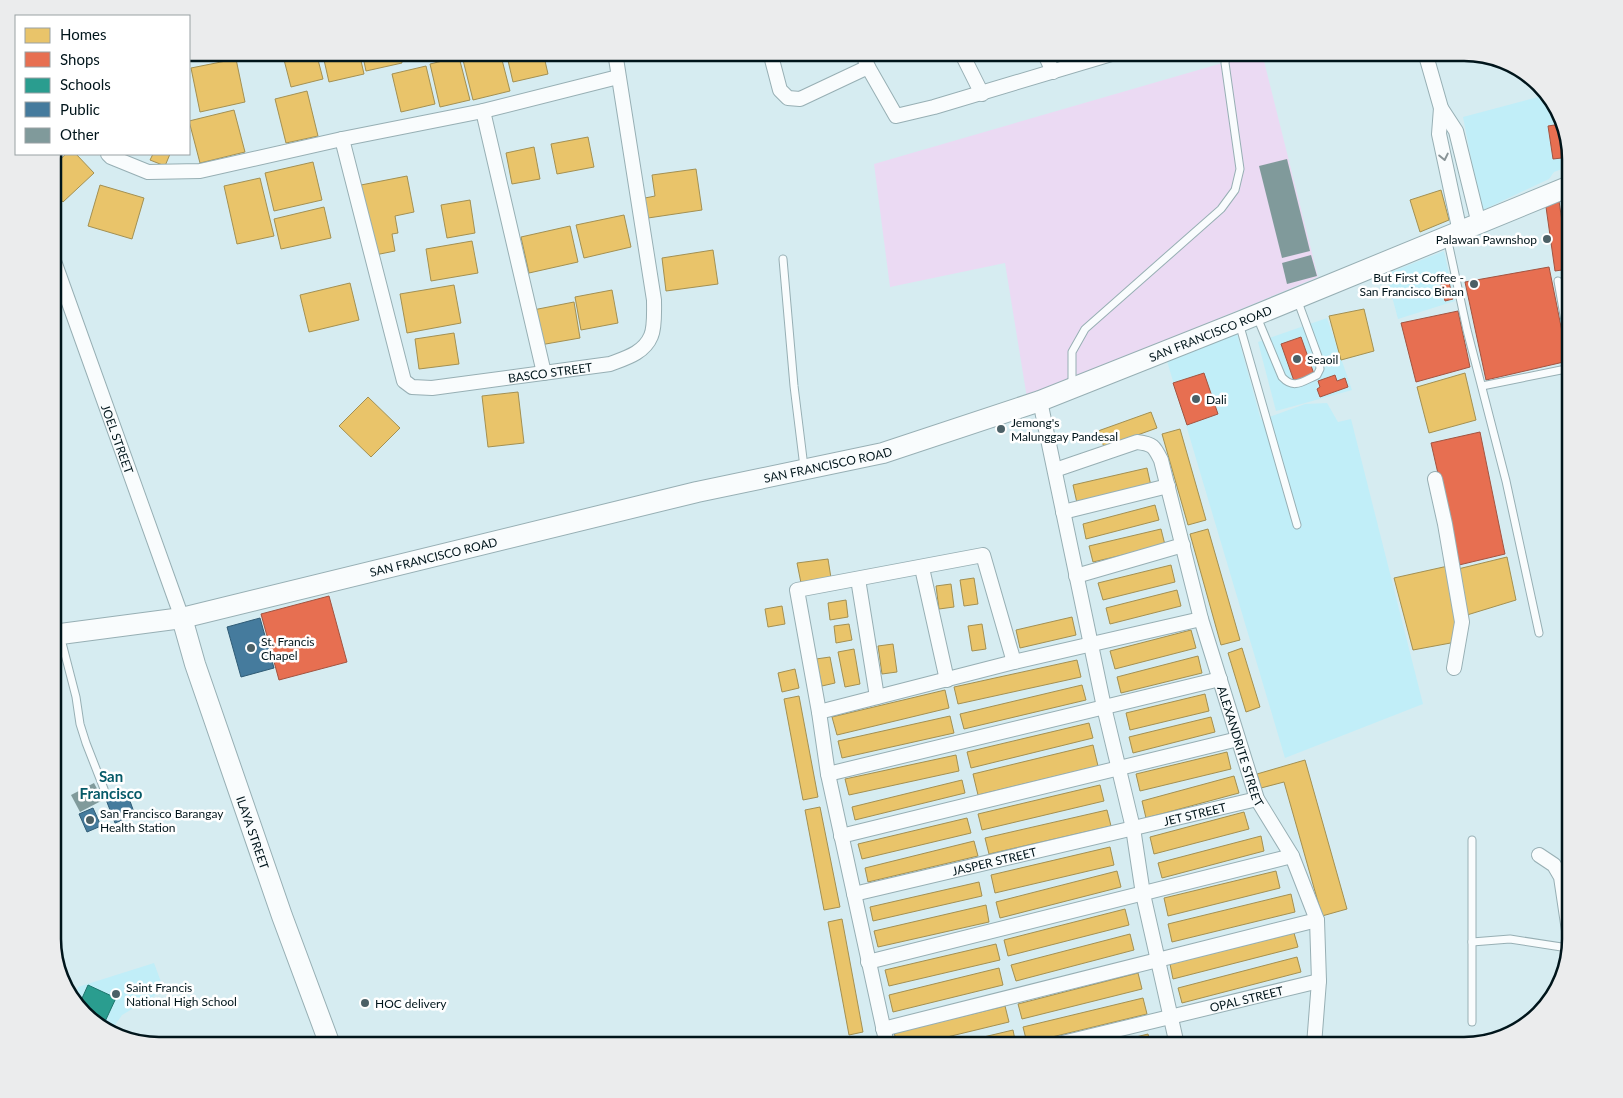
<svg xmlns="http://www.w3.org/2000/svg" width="1623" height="1098" viewBox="0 0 1623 1098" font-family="Lato,sans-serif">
<rect width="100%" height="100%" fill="#d6ecf1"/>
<g fill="#c1eef8">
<polygon points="1546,95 1556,106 1570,159 1570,166 1554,172 1549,179 1481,211 1463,117"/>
<polygon points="1444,251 1455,301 1398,319 1386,274"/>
<polygon points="1327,318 1352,390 1276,411 1258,342"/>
<polygon points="1237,333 1261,420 1305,404 1327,403 1338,422 1351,419 1423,704 1285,758 1167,361"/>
<polygon points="154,963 164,990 122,1015 111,1031 100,1027 73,999 78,987"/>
</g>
<polygon fill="#ebdaf3" points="1257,53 1262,53 1318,277 1027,398 1005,263 890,287 874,164"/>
<g fill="#e9c46a" stroke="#a39052">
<polygon points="282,52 316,52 323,79 291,87"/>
<polygon points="359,52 364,74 329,82 324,60"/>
<polygon points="362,52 400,52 402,63 366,71"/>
<polygon points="407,52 436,52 436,53 408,59"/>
<polygon points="461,52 500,52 510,91 473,100"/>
<polygon points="506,52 543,52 548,74 513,82"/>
<polygon points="459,57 470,100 440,107 430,64"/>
<polygon points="236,59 245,102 200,112 191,68"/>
<polygon points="426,66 435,104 401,112 392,74"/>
<polygon points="307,91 318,136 286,143 275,99"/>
<polygon points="234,110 245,152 200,163 189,121"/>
<polygon points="588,137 594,167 557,174 551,144"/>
<polygon points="534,147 540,179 512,184 506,153"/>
<polygon points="66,154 76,154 94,173 63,202 53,191 53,179 57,174 53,170 53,166"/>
<polygon points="153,154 170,154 165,166 150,160"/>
<polygon points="313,162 322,200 274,211 265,173"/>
<polygon points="696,169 702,210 648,218 645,198 655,196 652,175"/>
<polygon points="407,176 414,212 395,216 398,233 392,234 395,251 375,255 361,185"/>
<polygon points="260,178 274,236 237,244 224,186"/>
<polygon points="100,185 144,198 132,239 88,226"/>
<polygon points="1441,190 1449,220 1420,232 1410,200"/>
<polygon points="470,200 475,233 447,238 441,205"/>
<polygon points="324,207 331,238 281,249 274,219"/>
<polygon points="624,215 631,247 584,258 576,225"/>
<polygon points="570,226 578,262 529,273 521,237"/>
<polygon points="472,241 478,273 431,281 426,249"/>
<polygon points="713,250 718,284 666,291 662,258"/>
<polygon points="350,283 359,320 309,332 300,295"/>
<polygon points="454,285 461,323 407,333 400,294"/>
<polygon points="612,290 618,323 581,330 575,297"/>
<polygon points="574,302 580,338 540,345 533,310"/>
<polygon points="1364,309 1374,351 1341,360 1329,316"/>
<polygon points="454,333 459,364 419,369 415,339"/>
<polygon points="1465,373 1476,420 1429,433 1417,387"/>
<polygon points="518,392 524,443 488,447 482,396"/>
<polygon points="368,397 400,428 371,457 339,426"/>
<polygon points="1151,412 1157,428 1104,447 1098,431"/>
<polygon points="1180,429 1206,520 1188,525 1162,434"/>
<polygon points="1147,468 1151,486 1077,503 1073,485"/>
<polygon points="1155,505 1159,520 1086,539 1083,524"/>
<polygon points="1161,529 1165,545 1093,562 1089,546"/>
<polygon points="1208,529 1240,640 1221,645 1190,534"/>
<polygon points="1507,557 1516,600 1467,615 1458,569"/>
<polygon points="828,559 831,578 801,583 797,563"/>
<polygon points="1171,565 1175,582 1103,600 1098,583"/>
<polygon points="1448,566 1456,605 1456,642 1413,650 1394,578"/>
<polygon points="974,578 978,604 964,606 960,580"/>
<polygon points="951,584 954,607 939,609 936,586"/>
<polygon points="1177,590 1181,606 1110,624 1106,608"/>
<polygon points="846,600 848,617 830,620 828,603"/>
<polygon points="782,606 785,624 768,627 765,609"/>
<polygon points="1072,617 1076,635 1020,648 1016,630"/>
<polygon points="849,624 852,640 836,643 834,626"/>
<polygon points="982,624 986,649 972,651 968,626"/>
<polygon points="1191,630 1196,648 1115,669 1110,651"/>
<polygon points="893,644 897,672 882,674 878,646"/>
<polygon points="1242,648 1260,707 1246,712 1228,653"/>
<polygon points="854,649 860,684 845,687 838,652"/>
<polygon points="1198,656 1202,673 1121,693 1117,677"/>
<polygon points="830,657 835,683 822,686 816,659"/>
<polygon points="1077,660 1081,677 958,704 954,687"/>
<polygon points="795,669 799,688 782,692 778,673"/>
<polygon points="1082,685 1086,700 964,729 960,714"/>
<polygon points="945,690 949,708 837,735 832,717"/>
<polygon points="1205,694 1209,711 1130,730 1126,713"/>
<polygon points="799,696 818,797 803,800 784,699"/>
<polygon points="950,716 954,733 842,758 838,741"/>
<polygon points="1211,717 1215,732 1133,753 1129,737"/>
<polygon points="1089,723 1093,738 971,768 967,752"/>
<polygon points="1093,745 1098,766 978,795 973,774"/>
<polygon points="1227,752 1231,769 1140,791 1136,774"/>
<polygon points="956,755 959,771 849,795 845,779"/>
<polygon points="1305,760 1347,909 1322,916 1284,782 1261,788 1257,774"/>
<polygon points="1234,776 1239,793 1146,818 1142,801"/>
<polygon points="962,780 965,793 855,820 852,807"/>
<polygon points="1100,785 1104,801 982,830 978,814"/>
<polygon points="820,807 840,907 824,910 805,810"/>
<polygon points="1107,810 1111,826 989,854 985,838"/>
<polygon points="1244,812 1249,829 1154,854 1150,837"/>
<polygon points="967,818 971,833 862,859 858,844"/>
<polygon points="1261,836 1264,851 1162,878 1158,863"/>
<polygon points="974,841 978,856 868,882 865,868"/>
<polygon points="1110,847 1114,865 995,893 991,875"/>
<polygon points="1117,871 1121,887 1000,918 996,902"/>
<polygon points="1276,871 1280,888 1168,916 1164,898"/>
<polygon points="979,882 982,896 873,921 870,907"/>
<polygon points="1291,894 1295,912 1172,942 1168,924"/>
<polygon points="986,905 989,922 878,947 874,931"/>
<polygon points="1125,909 1129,925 1008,956 1004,940"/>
<polygon points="842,919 863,1032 849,1035 828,922"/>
<polygon points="1294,933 1298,947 1173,979 1170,964"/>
<polygon points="1130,934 1134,950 1016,981 1011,965"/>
<polygon points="996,944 1000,960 889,986 885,970"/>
<polygon points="1297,957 1301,972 1182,1003 1178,988"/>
<polygon points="999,968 1003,985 893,1012 889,995"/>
<polygon points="1138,973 1142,989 1022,1019 1018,1004"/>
<polygon points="1143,998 1147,1014 1027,1043 1023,1027"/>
<polygon points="1005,1006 1009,1022 914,1045 898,1045 894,1033"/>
<polygon points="1013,1030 1016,1045 950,1045"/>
<polygon points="1148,1034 1151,1045 1104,1045"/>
</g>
<g fill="#e76f51" stroke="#a25441">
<polygon points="1561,124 1570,157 1553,159 1548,126"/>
<polygon points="1559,201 1569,269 1555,271 1546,207"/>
<polygon points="1549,267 1568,361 1486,380 1465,282"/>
<polygon points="1449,282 1453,299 1445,301 1441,284"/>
<polygon points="1458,311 1470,367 1416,382 1401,323"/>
<polygon points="1301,337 1314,374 1294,381 1281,344"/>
<polygon points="1204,373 1218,414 1187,425 1173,383"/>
<polygon points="1335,375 1337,381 1345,378 1348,387 1320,397 1317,389 1320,387 1318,381"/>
<polygon points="1480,432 1505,554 1459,565 1431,443"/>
<polygon points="329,596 347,662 279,680 261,614"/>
</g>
<polygon fill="#2a9d8f" stroke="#1d746c" points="88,985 116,998 102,1028 100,1027 79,1005"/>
<g fill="#457b9d" stroke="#305c76">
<polygon points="260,618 274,668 241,677 227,627"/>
<polygon points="126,790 135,815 115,823 105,797"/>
<polygon points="93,808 101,826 87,832 79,814"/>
</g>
<g fill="#809a9b">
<polygon points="1287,159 1310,251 1282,258 1259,166"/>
<polygon points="1311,255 1317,276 1287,284 1282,263"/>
<polygon points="94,783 103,800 80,812 71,795"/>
<polygon points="53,802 54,802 59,842 53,842"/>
</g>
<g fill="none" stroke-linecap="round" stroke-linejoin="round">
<g stroke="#97afb4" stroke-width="9">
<g id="lane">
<polyline points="1447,237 1467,330 1506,481 1539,633"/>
<polyline points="783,259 794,386 804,467"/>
<path d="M1257,317L1282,377C1294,390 1303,381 1317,375L1320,369L1319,359L1297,299"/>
<polyline points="1239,323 1297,525"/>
<polyline points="1072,386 1072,352 1085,329 1221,209 1235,190 1240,169 1225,63 1227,52"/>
<polyline points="1482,386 1566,369 1570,362 1570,350 1558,281"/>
<polyline points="60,635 76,697 80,724 86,743 104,789"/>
<polyline points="1472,942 1510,939 1568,948"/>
<polyline points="1472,1022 1472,840"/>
</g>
</g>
<g stroke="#97afb4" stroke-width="16">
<g id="street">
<polyline points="770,52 780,90 788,98 800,99 868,67 896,116 934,107 1118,52"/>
<polyline points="862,52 868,67"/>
<polyline points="961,52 982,94"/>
<polyline points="1044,52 1053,72"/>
<polyline points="1425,52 1441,108 1456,131 1479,224"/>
<polyline points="1441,108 1439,134 1460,232"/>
<polyline points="483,111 544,373"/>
<path id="s1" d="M342,139L404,381L412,387L432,388L610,364C626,358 644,353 651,336C655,327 654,310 654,300L615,52"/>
<polyline points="108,154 111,157 148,172 200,171 342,139 483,111 618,77"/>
<path id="s2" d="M54,261L182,618"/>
<polyline points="1040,401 1104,707 1133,828 1143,894 1177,1045"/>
<path id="s3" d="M1055,470L1137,442C1153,444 1154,446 1161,460L1201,619L1257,799L1292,856L1317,920L1319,981L1314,1045"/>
<polyline points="1435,479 1445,524 1462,622 1454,668"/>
<polyline points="1063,512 1168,486"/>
<polyline points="922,568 947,680"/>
<polyline points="1076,576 1183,545"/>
<polyline points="858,579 877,697"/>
<polyline points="819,712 1014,662 1201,619"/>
<polyline points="828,774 1220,679"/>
<polyline points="841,836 1238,739"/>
<polyline points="1539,855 1554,865 1561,877 1570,937"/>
<path id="s4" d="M854,894L1257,799"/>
<polyline points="868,962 1292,856"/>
<polyline points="883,1029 1317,920"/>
<polyline points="887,1045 828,774 819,712 797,590 983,555 1014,662"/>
<path id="s5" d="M1054,1045L1319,981"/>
</g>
</g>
<g stroke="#97afb4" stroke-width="22">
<g id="secondary">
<path id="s6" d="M182,618L195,664L282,916L330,1045"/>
<path id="s7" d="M53,635L182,618L697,492L883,453L1040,401L1239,322L1570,186"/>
</g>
</g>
<use href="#lane" stroke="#f9fcfd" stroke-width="7"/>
<use href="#street" stroke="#f9fcfd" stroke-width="14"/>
<use href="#secondary" stroke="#f9fcfd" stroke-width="20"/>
</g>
<defs><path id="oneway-chevron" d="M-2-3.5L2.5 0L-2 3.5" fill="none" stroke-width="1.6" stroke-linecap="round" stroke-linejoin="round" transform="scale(1.25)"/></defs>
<use stroke="#899497" href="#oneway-chevron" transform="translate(1444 157) rotate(78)"/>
<g fill="#4b6066" stroke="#fff" stroke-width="2">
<circle cx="1547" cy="239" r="5"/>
<circle cx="1474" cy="284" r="5"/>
<circle cx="1297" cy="359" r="5"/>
<circle cx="1196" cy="399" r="5"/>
<circle cx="1001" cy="429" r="5"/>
<circle cx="251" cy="648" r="5"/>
<circle cx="90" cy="820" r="5"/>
<circle cx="116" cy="994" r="5"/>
<circle cx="365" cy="1003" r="5"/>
</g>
<g text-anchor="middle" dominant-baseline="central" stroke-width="5" stroke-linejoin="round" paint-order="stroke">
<g font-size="12" fill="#00151b" stroke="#fff" text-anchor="start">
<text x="1537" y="239" text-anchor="end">Palawan Pawnshop</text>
<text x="1464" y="277" text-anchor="end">But First Coffee -<tspan x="1464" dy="14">San Francisco Binan</tspan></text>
<text x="1307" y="359">Seaoil</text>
<text x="1206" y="399">Dali</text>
<text x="1011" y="422">Jemong's<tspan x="1011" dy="14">Malunggay Pandesal</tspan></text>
<text x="261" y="641">St. Francis<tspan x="261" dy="14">Chapel</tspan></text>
<text x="100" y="813">San Francisco Barangay<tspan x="100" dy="14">Health Station</tspan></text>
<text x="126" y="987">Saint Francis<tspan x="126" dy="14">National High School</tspan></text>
<text x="375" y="1003">HOC delivery</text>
</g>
<g font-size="12" fill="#00151b" stroke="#fff">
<text stroke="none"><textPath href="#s7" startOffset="1199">SAN FRANCISCO ROAD</textPath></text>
<text stroke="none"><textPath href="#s1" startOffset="399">BASCO STREET</textPath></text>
<text stroke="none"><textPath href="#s2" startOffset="189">JOEL STREET</textPath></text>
<text stroke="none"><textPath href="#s7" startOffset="794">SAN FRANCISCO ROAD</textPath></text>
<text stroke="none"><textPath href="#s7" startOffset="389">SAN FRANCISCO ROAD</textPath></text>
<text stroke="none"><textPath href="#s3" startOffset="416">ALEXANDRITE STREET</textPath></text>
<text stroke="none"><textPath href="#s4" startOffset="350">JET STREET</textPath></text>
<text stroke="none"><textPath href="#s6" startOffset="226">ILAYA STREET</textPath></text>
<text stroke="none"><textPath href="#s4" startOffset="144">JASPER STREET</textPath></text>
<text stroke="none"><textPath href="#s5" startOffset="198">OPAL STREET</textPath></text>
</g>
<g font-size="15" font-weight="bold" fill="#055a68" stroke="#fff">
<text x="111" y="776">San<tspan x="111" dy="17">Francisco</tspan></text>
</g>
</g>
<path d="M0 0H1623V1098H0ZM159 61H1464A98 98 0 0 1 1562 159V939A98 98 0 0 1 1464 1037H159A98 98 0 0 1 61 939V159A98 98 0 0 1 159 61Z" fill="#ebeced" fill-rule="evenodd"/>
<path fill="none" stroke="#00151b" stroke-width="2.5" d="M159 61H1464A98 98 0 0 1 1562 159V939A98 98 0 0 1 1464 1037H159A98 98 0 0 1 61 939V159A98 98 0 0 1 159 61Z"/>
<rect x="15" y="15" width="175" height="140" fill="#ffffff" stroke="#99a1a4"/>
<rect x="25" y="28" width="25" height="15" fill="#e9c46a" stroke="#99a1a4"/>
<text x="60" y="40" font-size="15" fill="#00151b">Homes</text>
<rect x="25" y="52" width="25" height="15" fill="#e76f51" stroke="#99a1a4"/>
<text x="60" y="65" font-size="15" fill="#00151b">Shops</text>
<rect x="25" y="78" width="25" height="15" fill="#2a9d8f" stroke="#99a1a4"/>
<text x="60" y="90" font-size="15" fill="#00151b">Schools</text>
<rect x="25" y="102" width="25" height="15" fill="#457b9d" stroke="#99a1a4"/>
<text x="60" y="115" font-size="15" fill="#00151b">Public</text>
<rect x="25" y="128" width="25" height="15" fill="#809a9b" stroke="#99a1a4"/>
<text x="60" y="140" font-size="15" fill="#00151b">Other</text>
</svg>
